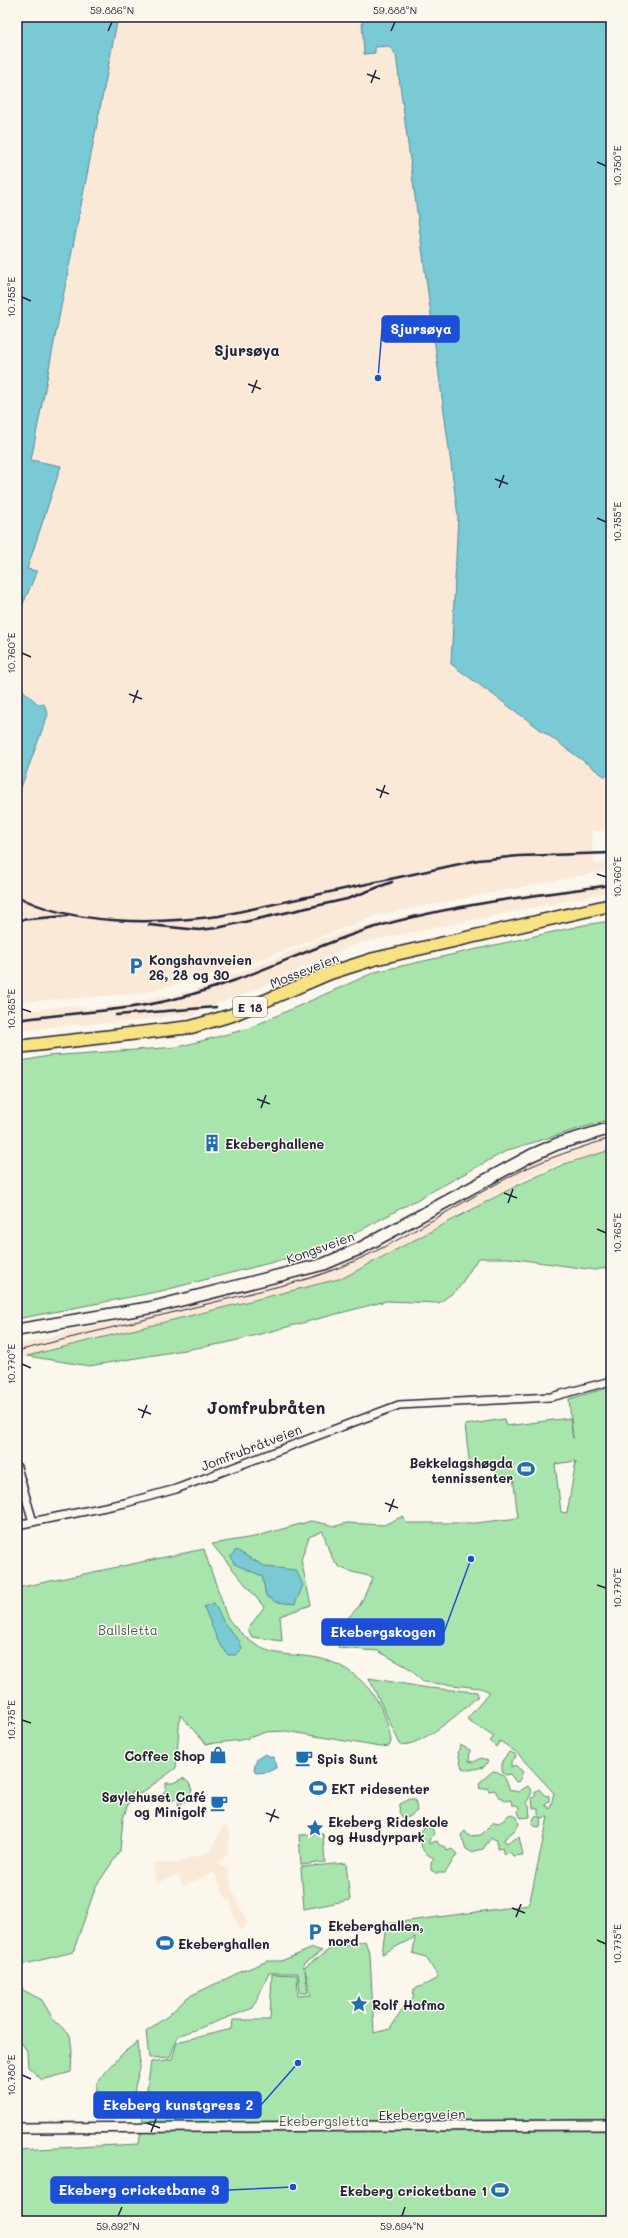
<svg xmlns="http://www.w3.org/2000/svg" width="628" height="2238" viewBox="0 0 628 2238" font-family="Mali,sans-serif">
<rect width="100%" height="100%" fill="#fbf7ec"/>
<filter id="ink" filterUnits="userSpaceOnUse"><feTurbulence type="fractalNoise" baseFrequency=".025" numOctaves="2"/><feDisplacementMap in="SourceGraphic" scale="8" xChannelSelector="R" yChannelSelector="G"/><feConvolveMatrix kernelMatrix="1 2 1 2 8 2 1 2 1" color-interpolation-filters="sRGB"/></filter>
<g filter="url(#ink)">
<g fill="#fbe9d8">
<polygon points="118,17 359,17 358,19 362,19 375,47 389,46 396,54 458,516 451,663 604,776 611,775 611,830 592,831 591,836 595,864 611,862 611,870 378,915 238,968 139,994 17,1002 17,792 21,790 48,714 44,704 38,704 17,685 17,621 20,614 18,608 25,599 36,571 27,569 61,466 31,460"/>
<polygon points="611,882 611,892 359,943 252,991 199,1010 192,1018 177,1015 130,1022 64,1025 17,1032 17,1012 67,1006 93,1008 127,1005 161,995 171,997 186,991 193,992 206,982 241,972 322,939 365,926 399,917 495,899"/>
<polygon points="611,1135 611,1148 598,1155 585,1157 585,1159 579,1160 578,1158 564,1162 530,1176 508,1189 507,1193 498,1193 479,1206 472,1207 439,1226 430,1234 344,1280 340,1279 17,1360 17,1345 99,1324 175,1309 328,1269 374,1249 535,1161"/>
<polygon points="224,1824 230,1832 228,1854 219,1862 221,1867 224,1866 229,1871 231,1887 248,1924 240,1931 230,1907 232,1905 229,1900 227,1901 214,1872 183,1886 178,1875 156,1883 152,1863 173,1863 210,1852"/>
</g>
<g fill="#a8e5ac" stroke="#658474" fill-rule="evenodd">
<polygon points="611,921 611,1119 508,1150 328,1248 161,1291 17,1319 17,1062 48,1056 178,1047 247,1029 375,972 584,925"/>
<polygon points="611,1150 611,1267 595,1270 509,1258 478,1258 458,1289 439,1303 386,1301 226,1343 89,1366 27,1356 343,1278 516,1186 564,1164"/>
<path d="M611,1387V2221H17V2150L139,2144L151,2062L172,2059L177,2042L232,2029L233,2020H270L272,1974L297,1975L298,1996L311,1995L305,1970L308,1993H300L298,1973H269L253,2008L178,2036L170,2057L149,2058L146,2031L168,2016L188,1997L238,1973L268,1961H281L313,1948L322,1951L303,1964L304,1968L330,1949L365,1941L370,1955L374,2033L390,2029L403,2009L413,1999L414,1989C422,1986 432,1982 438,1977L426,1957L413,1953L415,1937L382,1954L386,1924L529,1905L548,1817L541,1818L540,1827L533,1826L532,1823L535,1816L541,1818L538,1814V1809L533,1808L532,1798L535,1797V1792L539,1789L544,1795L549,1796V1801L545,1805L550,1809L554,1793L516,1752L500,1741L496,1747L490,1741L494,1737L467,1719L490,1692L481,1688L423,1682L409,1668L378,1651L338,1648L345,1621L360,1605L373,1577C335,1568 334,1570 323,1531L309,1537L301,1560L311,1605L280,1616L282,1641L252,1637L248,1629L264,1607L212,1544L254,1537L311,1521L336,1526L347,1523L384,1525L403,1516L406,1523H476L518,1518L513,1476L497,1478L496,1464L470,1467L465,1425L504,1419L506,1426L570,1418L573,1438L569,1399ZM576,1461L567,1513L561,1512L555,1464Z"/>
<path d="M204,1549C209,1566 215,1582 221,1598C223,1604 225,1613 228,1618C232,1625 241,1633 247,1638C268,1658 292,1653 318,1658C358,1666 387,1702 391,1742L389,1746L380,1747L286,1731L266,1732L242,1740L206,1744L180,1715L176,1768L140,1794L132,1792L123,1819L120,1851L96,1886L73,1952L17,1966V1588Z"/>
<path d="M369,1678L428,1688L477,1692L478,1696C466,1708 418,1750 400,1744Z"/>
<polygon points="460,1745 470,1750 469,1761 474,1762 481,1758 488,1761 484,1767 469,1770 462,1768 458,1753"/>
<polygon points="509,1752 515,1754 516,1757 511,1761 511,1767 515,1765 523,1772 521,1775 520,1781 516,1782 510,1774 506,1775 502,1772 502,1761"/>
<path d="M493,1771C505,1772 506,1781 510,1790L518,1792L528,1786L532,1792L526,1804L529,1806L530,1817L521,1818L518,1812L519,1808L517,1805H512L511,1800L505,1801L498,1796L495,1790L489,1791L487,1788L480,1789L479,1783Z"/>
<polygon points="183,1778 189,1783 192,1790 189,1798 178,1806 179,1800 177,1798 172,1801 165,1798 162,1800 159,1796 166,1790 166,1783 173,1783"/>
<polygon points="410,1799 415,1799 417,1811 409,1817 403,1818 399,1812 400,1804"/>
<polygon points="510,1814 517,1817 519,1824 515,1830 504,1839 506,1843 519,1837 523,1855 513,1856 510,1852 504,1855 502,1848 497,1849 497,1840 491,1838 483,1849 471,1852 466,1849 461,1835 465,1831 469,1836 481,1835 494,1822 499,1823"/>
<path d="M431,1827L435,1834L429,1840V1844L437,1841L439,1845L446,1847L447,1851L452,1849L457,1854L445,1873H436L431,1870V1862L434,1858C419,1851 423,1848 419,1833L424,1828Z"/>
<polygon points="323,1834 325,1862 301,1865 299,1835"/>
<polygon points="346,1863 350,1900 304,1909 301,1867"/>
<polygon points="17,1977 23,1990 42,2000 53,2019 70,2035 72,2051 71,2072 42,2080 28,2067 27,2051 17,2036"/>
<polygon points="138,2042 140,2068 135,2086 133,2114 96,2115 97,2082 124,2052"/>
</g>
<g fill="#7acad5" stroke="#578797">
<polygon points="17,17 118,17 31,460 61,466 27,569 37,571 23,604 18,608 20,614 17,621"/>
<polygon points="359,17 611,17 611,775 604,776 451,664 458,516 396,55 389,46 375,47 375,53 364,54 362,19 358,19"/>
<polygon points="17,685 38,704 44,704 48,714 19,793"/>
<polygon points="236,1550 266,1567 296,1570 303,1585 295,1604 276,1602 266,1596 262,1576 234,1564 231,1556"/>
<polygon points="214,1603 224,1623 240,1642 242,1649 236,1655 228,1655 218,1641 204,1607"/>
<polygon points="265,1754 274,1758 276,1768 268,1772 256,1773 254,1769 257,1759"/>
</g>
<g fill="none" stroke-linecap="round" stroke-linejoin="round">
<g stroke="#22223b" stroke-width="10">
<g id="minor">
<polyline points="17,1467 33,1522"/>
<polyline points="17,1525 125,1503 176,1489 399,1405 551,1397 611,1381"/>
</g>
</g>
<g stroke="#22223b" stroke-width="12">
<polyline id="tertiary" points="17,2128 611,2125"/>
</g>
<g stroke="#22223b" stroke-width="14">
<polyline id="secondary" points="17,1330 154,1307 324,1264 359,1249 532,1155 557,1144 611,1128"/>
</g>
<g stroke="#22223b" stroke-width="15">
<polyline id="trunk" points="17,1047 191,1027 232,1015 330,973 374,959 611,905"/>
</g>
<use href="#minor" stroke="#fbf7ec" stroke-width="7"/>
<use href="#tertiary" stroke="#fbf7ec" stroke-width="9"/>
<use href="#secondary" stroke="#fbf7ec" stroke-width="11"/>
<use href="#trunk" stroke="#f8e281" stroke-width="12"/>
<path stroke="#22223b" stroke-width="1" d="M17,1351L296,1282C376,1261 444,1210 517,1173C547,1158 579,1148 611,1138"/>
<g stroke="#22223b" stroke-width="2.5">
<path d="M17,896C72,926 158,924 219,916L478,860L519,856L611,853"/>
<polyline points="17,920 67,916"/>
<polyline points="149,925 199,930 217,928 347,899 392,882"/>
<polyline points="116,1015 216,1007"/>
<path d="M17,1020C71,1012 126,1012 178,998C244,982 305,949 369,929C447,905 531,896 611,885"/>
</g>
</g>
</g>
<path fill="none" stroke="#22223b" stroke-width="1.5" d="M108,31L112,22M391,31L395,22M367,74L380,79M371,83L376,70M597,162L606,166M22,297L31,301M248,384L261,389M252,393L257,380M495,479L508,484M499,488L504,475M597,518L606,522M22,653L31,657M129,694L142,699M133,703L138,690M376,789L389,794M380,798L385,785M597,874L606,877M22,1009L31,1012M257,1099L270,1104M261,1108L266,1095M504,1193L517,1198M508,1203L513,1189M597,1229L606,1233M22,1364L31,1368M138,1409L151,1414M142,1418L147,1405M385,1503L398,1508M389,1512L394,1499M597,1585L606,1588M22,1720L31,1723M266,1813L279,1818M270,1822L275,1809M512,1908L525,1913M516,1917L521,1904M597,1940L606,1944M22,2075L31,2079M147,2123L160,2128M151,2132L156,2119M118,2216L122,2207M402,2216L405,2207"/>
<defs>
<g id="parking-bare" transform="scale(1.38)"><path d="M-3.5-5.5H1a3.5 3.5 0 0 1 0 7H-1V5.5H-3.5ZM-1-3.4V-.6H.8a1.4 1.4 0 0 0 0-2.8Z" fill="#1f6fb2" stroke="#fbf7ec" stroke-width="2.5" paint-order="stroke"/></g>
<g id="building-bare" transform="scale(1.38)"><path d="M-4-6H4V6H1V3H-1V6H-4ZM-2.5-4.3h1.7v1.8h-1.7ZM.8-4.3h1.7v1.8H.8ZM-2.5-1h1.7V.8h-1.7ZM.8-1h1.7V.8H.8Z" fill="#1f6fb2" stroke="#fbf7ec" stroke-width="2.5" paint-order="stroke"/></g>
<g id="stadium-bare" transform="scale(1.38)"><path d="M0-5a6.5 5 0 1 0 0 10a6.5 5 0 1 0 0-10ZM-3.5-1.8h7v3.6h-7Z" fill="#1f6fb2" stroke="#fbf7ec" stroke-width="2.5" paint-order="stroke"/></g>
<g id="shop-bare" transform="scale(1.38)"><path d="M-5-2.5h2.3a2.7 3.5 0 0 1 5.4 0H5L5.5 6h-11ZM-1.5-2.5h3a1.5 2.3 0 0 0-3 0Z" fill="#1f6fb2" stroke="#fbf7ec" stroke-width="2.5" paint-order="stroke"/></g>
<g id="cafe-bare" transform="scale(1.38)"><path d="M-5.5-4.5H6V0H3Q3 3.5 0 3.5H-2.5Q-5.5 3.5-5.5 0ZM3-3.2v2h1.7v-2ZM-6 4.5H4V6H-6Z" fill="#1f6fb2" stroke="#fbf7ec" stroke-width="2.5" paint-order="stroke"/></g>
<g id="sight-bare" transform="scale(1.38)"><path d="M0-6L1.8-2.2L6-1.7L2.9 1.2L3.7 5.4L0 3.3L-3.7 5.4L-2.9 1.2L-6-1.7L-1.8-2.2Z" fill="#1f6fb2" stroke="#fbf7ec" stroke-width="2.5" paint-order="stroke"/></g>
</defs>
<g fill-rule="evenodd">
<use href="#parking-bare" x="136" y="966"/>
<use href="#building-bare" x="212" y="1143"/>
<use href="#stadium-bare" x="526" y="1469"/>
<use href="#shop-bare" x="218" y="1755"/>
<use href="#cafe-bare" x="304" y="1758"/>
<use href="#stadium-bare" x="318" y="1788"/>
<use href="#cafe-bare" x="219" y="1803"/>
<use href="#sight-bare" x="315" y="1828"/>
<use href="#parking-bare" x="315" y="1932"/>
<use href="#stadium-bare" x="165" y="1943"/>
<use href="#sight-bare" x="359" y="2004"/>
<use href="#stadium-bare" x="500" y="2190"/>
</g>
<g text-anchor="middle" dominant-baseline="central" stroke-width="3" stroke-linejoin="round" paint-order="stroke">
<rect fill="#fbf7ec" stroke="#636270" stroke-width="1" x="233" y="997" width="34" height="20" rx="3"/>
<g font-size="12" font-weight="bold" fill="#22223b">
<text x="250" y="1007">E 18</text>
</g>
<g font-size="13" font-weight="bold" fill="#22223b" stroke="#fbf7ec" text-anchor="start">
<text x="149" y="959">Kongshavnveien<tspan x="149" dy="15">26, 28 og 30</tspan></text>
<text x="225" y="1143">Ekeberghallene</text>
<text x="513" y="1462" text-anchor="end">Bekkelagshøgda<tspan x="513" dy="15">tennissenter</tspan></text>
<text x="205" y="1755" text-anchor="end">Coffee Shop</text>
<text x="317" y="1758">Spis Sunt</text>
<text x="331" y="1788">EKT ridesenter</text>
<text x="206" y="1796" text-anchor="end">Søylehuset Café<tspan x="206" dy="15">og Minigolf</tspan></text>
<text x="328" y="1821">Ekeberg Rideskole<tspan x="328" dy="15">og Husdyrpark</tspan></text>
<text x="328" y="1925">Ekeberghallen,<tspan x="328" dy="15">nord</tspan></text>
<text x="178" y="1943">Ekeberghallen</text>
<text x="372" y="2004">Rolf Hofmo</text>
<text x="487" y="2190" text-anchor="end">Ekeberg cricketbane 1</text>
</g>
<g font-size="13" fill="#22223b" stroke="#fbf7ec">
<text transform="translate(304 970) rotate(-22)">Mosseveien</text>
<text transform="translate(320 1247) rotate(-20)">Kongsveien</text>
<text transform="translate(251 1447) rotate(-21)">Jomfrubråtveien</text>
<text transform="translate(422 2114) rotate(-1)">Ekebergveien</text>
</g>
<g font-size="13" fill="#4a5c5d" stroke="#fbf7ec">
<text x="128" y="1629">Ballsletta</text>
<text x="324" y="2120">Ekebergsletta</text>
</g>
<g font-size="15" font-weight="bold" fill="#22223b" stroke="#fbf7ec">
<text x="247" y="350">Sjursøya</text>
</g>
<g font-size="17" font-weight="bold" fill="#22223b" stroke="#fbf7ec">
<text x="266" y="1407">Jomfrubråten</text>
</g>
</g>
<path fill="none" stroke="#1d4ed8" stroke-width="1.5" d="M378 378L382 329M471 1559L444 1632M298 2063L261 2105M293 2187L228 2190"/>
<g fill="#1d4ed8" stroke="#fbf7ec" stroke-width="1.5">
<circle cx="378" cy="378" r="4"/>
<circle cx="471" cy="1559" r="4"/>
<circle cx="298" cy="2063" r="4"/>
<circle cx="293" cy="2187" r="4"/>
</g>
<g fill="#1d4ed8" stroke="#1d4ed8" stroke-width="1.5">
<rect x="382" y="316" width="77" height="26" rx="4"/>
<rect x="322" y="1619" width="122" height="26" rx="4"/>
<rect x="94" y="2092" width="167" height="26" rx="4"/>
<rect x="51" y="2177" width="177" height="26" rx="4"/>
</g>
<g font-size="14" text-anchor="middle" font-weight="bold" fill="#fff">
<text x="421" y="334">Sjursøya</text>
<text x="383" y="1637">Ekebergskogen</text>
<text x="178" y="2110">Ekeberg kunstgress 2</text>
<text x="139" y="2195">Ekeberg cricketbane 3</text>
</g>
<rect width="628" height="2238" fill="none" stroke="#fbf7ec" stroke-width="44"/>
<rect x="22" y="22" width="584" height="2194" fill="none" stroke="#22223b" stroke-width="1.5"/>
<g font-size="10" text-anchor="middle" fill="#22223b">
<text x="112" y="14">59.886°N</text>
<text x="395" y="14">59.888°N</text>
<text transform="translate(617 166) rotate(-90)" y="4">10.750°E</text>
<text transform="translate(11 297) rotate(-90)" y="4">10.755°E</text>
<text transform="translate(617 522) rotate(-90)" y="4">10.755°E</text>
<text transform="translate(11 653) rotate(-90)" y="4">10.760°E</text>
<text transform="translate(617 877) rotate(-90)" y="4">10.760°E</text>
<text transform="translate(11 1009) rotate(-90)" y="4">10.765°E</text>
<text transform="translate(617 1233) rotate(-90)" y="4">10.765°E</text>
<text transform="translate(11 1364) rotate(-90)" y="4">10.770°E</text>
<text transform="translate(617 1588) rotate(-90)" y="4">10.770°E</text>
<text transform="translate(11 1720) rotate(-90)" y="4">10.775°E</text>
<text transform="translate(617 1944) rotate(-90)" y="4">10.775°E</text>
<text transform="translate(11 2075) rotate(-90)" y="4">10.780°E</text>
<text x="118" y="2230">59.892°N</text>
<text x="402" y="2230">59.894°N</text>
</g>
</svg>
